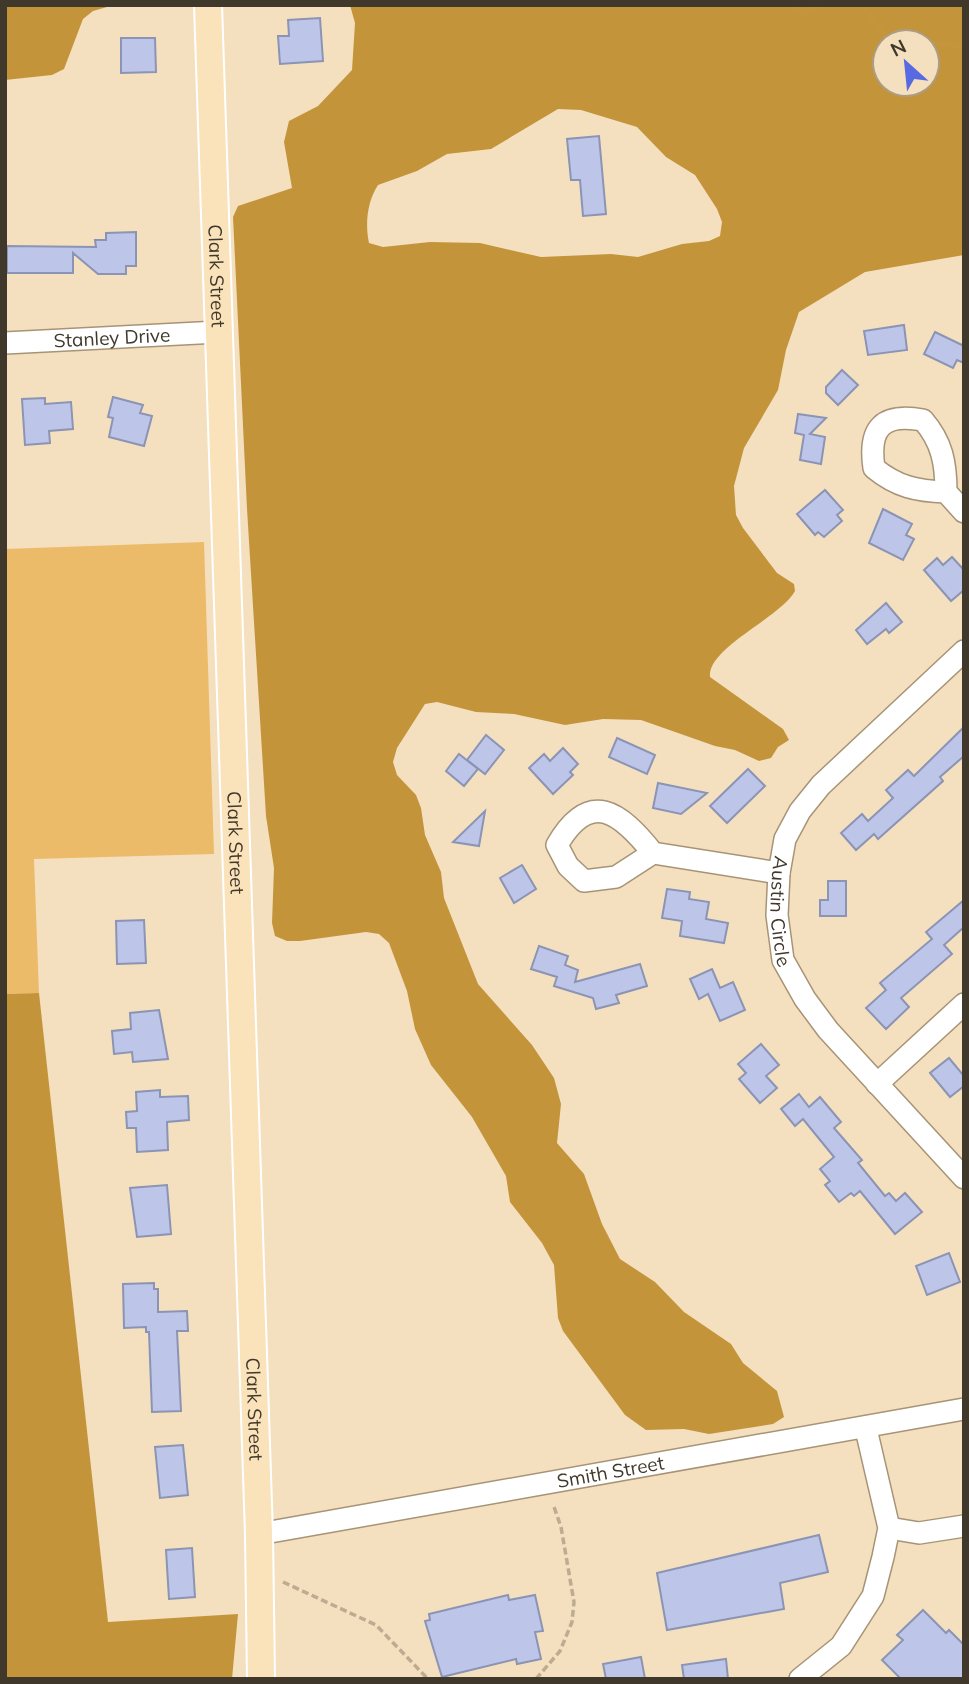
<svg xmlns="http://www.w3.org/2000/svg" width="969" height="1684" viewBox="0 0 969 1684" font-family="Mulish,sans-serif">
<rect width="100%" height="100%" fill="#f4e0bf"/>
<polygon fill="#ebbb69" points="204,542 214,854 34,859 39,993 5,994 5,549"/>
<g fill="#c4943b" fill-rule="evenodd">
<polygon points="5,5 114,5 93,11 83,19 64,69 52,75 5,80"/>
<path d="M350,5H964V255L865,272L799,312L786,350L778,390L744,448L734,486L736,515L743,528L777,573L794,584L795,591C780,618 707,648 710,677L783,729L789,740L778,747L771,758L759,761L735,750L715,746L641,720L603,719L565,725L514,714L476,712L437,702L425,704L397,748L393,762L397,775L416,795L421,808L425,835L441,872L444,898L478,984L532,1045L554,1078L561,1104L557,1143L584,1174L602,1224L620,1259L655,1282L684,1312L731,1344L743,1363L777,1391L784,1417L773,1424L709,1434L684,1429L646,1430L625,1415L563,1331L558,1318L554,1265L542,1243L510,1202L506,1176L472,1117L431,1065L415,1029L407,991L389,943L379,934L366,932L300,941H287L275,936L272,923L274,868L266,816L247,509L233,217L238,206L292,188L284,142L289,121L318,106L352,70L355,23ZM885,42H927V84H885ZM558,109L581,110L637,127L666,157L695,175L717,209L722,222L720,236L709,241L682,244L638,257L611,254L541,257L480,243L430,242L383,247L369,243C365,224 367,202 378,185L417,171L447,154L491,149Z"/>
<polygon points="39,993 108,1622 238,1614 232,1679 5,1679 5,994"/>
</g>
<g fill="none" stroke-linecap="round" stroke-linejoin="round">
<g stroke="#c5953c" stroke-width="6">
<polyline points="790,5 803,14 821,5"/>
<polyline points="861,5 888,39 917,42"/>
<polyline points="927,43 964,46"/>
</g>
</g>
<g fill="#bdc6e8" stroke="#8b94b4" stroke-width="2">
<polygon points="320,18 323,61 280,64 278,36 289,36 288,20"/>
<polygon points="121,38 155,38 156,72 121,73"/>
<polygon points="599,136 606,214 583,216 580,180 571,180 567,139"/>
<polygon points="136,232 136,266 126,266 126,274 98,274 73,253 73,273 7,273 7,246 96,247 95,240 106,240 106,233"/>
<polygon points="904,325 907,350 868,355 864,331"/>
<polygon points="935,332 964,346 964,363 957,360 953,368 924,354"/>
<polygon points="842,370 858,385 838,405 826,393 826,387"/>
<polygon points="113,397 143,405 140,413 152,416 144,446 109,437 113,418 108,417"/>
<polygon points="45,398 45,404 71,402 73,429 49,431 50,443 25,445 22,399"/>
<polygon points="798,414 826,418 810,434 825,437 821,464 800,460 804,435 795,433"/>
<polygon points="825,490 843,510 837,515 842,521 824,537 818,532 815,535 797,514"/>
<polygon points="883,509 912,524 906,535 914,539 903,560 869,543"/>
<polygon points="952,557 964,570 964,590 951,601 924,570 937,558 943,565"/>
<polygon points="886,603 902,622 889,633 886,629 867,644 856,630"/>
<polygon points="964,727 964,756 940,777 943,781 878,839 874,834 856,850 841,833 862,814 868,821 893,798 886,790 908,770 914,776"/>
<polygon points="486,735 504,750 485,774 467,760"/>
<polygon points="617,738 655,755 647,774 609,757"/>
<polygon points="563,748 578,764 570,772 573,775 553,794 529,768 544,754 550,761"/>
<polygon points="459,754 478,769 464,786 446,771"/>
<polygon points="748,769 765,786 727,823 710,806"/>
<polygon points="658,783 707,793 681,814 653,808"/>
<polygon points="485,811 479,846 453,842"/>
<polygon points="522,865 536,889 514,903 500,878"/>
<polygon points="828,881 846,881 846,916 820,916 820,900 828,900"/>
<polygon points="667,889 690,892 689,899 709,902 706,919 728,923 724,943 680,936 682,921 662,918"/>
<polygon points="964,900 964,927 944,945 952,954 901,998 909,1007 886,1029 866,1008 886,990 880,983 932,939 926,932"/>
<polygon points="144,920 146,963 117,964 116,921"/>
<polygon points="539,946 568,956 565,965 578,970 575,982 640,964 647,986 616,995 619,1003 596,1009 593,998 554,986 557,977 531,969"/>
<polygon points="712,969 720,988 733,982 745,1010 720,1021 708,994 699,999 690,979"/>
<polygon points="159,1010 168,1059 133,1062 132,1052 114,1054 112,1031 131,1029 130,1013"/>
<polygon points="761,1044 779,1065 766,1076 777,1088 760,1103 739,1079 746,1073 738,1064"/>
<polygon points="949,1058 964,1076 964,1086 950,1097 930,1073"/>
<polygon points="160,1090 160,1097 188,1096 189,1120 167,1122 168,1150 137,1152 136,1128 127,1128 126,1112 137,1111 136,1092"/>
<polygon points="799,1094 809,1107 820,1097 841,1122 834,1128 862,1160 858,1163 885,1196 889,1193 896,1201 905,1193 922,1212 895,1234 860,1191 854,1196 851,1193 839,1202 825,1185 830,1181 820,1169 834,1157 803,1119 795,1126 781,1109"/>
<polygon points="167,1185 171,1234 137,1237 130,1188"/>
<polygon points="949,1253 960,1282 927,1295 916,1266"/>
<polygon points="154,1283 154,1289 158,1289 158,1312 187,1311 188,1331 177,1331 181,1411 152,1412 149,1332 146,1332 146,1327 124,1328 123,1284"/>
<polygon points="183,1445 188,1495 160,1498 155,1447"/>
<polygon points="819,1535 828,1572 780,1583 784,1609 667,1630 657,1573"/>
<polygon points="192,1548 195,1597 169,1599 166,1550"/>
<polygon points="508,1595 509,1600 535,1595 543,1631 535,1632 541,1659 517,1664 516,1659 442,1677 425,1621 430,1620 429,1614"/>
<polygon points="923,1610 946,1633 949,1630 964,1645 964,1679 901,1679 882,1660 903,1640 897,1635"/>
<polygon points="641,1657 645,1679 606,1679 603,1664"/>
<polygon points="726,1659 728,1679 684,1679 682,1665"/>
</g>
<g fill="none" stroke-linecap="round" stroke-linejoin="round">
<g stroke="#a79476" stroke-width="24">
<g id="minor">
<path id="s1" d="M5,343L218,332"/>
<path d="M946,492C917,491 897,487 874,468C868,427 883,413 923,420C942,442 946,463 946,492L964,512"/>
<path id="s2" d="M964,651L821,785L800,811L785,839L779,873L777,915L783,960L805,999L828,1030L964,1178"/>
<path d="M653,853L616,877L584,881L568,866L557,845C590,788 620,812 653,853L779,873"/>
<polyline points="877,1084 964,1004"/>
<polyline points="889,1528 919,1533 964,1526"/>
<path id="s3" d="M259,1534L964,1409"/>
<polyline points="800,1679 841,1646 873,1596 883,1557 889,1528 866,1429"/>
</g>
</g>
<g stroke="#fff" stroke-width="30">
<g id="major">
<path id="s4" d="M208,5L259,1534L261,1679"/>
</g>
</g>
<g stroke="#bdac91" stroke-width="3.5" stroke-dasharray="7 3.5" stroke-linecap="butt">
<polyline points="283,1582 376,1625 428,1679"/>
<polyline points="536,1679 560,1651 572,1622 574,1602 561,1527 553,1504"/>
</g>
<use href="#minor" stroke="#fff" stroke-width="21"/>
<use href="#major" stroke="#fae2ba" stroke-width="26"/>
</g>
<g text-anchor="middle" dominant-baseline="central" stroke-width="5" stroke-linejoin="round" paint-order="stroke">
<g font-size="19" fill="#40382b" stroke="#f4e0bf">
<text stroke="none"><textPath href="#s4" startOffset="271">Clark Street</textPath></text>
<text stroke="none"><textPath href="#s1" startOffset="107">Stanley Drive</textPath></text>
<text stroke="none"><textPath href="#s4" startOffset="838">Clark Street</textPath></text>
<text stroke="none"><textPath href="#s2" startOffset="334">Austin Circle</textPath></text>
<text stroke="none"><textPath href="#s4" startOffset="1405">Clark Street</textPath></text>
<text stroke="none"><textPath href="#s3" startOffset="357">Smith Street</textPath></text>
</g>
</g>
<rect width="969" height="1684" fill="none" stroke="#40382b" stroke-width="14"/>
<g transform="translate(906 63) rotate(333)"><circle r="33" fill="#f4e0bf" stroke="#ac9d84" stroke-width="2"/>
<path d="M0-5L12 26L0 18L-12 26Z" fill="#586ae1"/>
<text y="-10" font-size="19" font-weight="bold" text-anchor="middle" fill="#40382b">N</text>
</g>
</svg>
